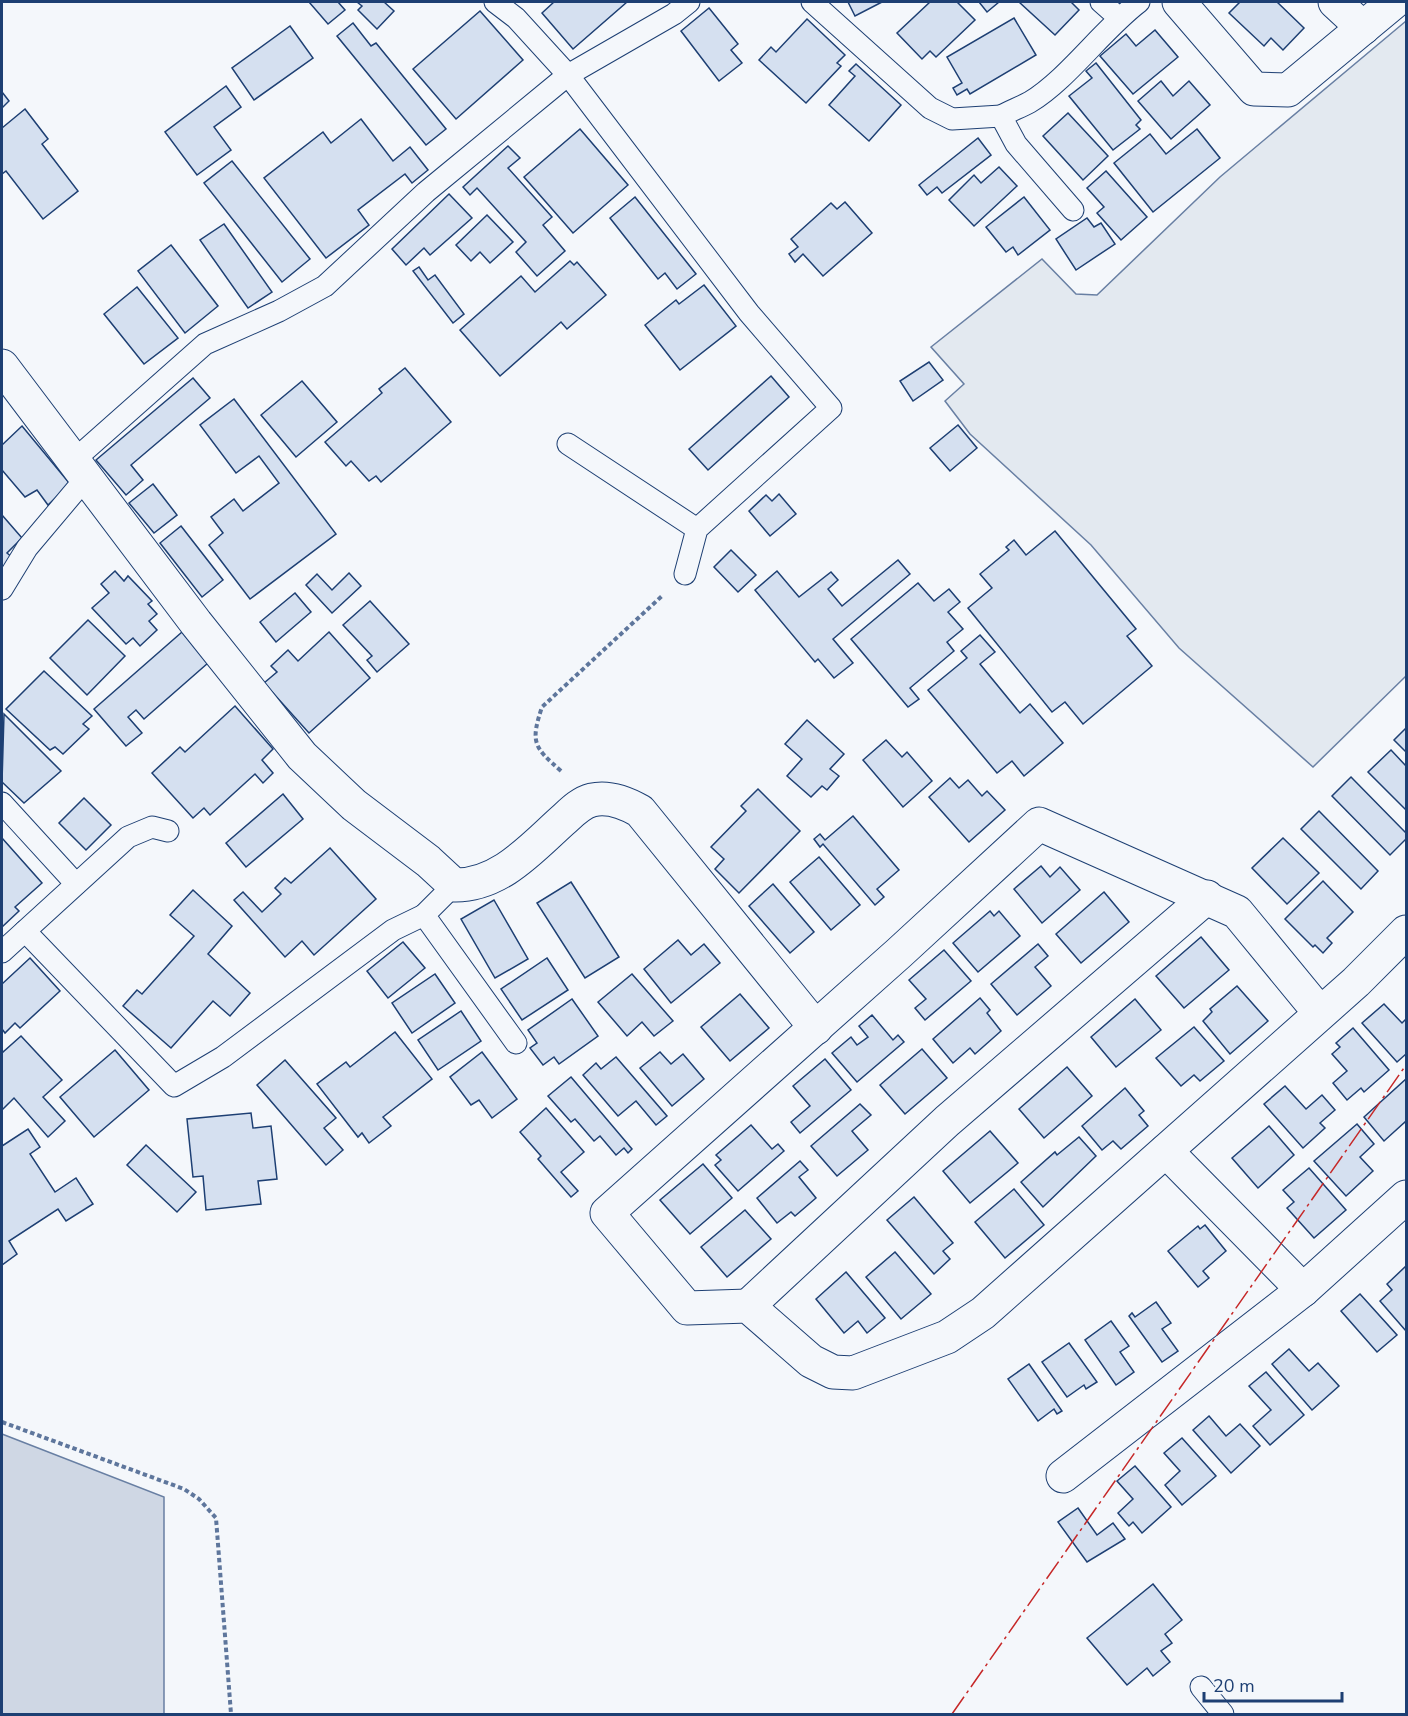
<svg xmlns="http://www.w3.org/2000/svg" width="1408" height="1716" viewBox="0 0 1408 1716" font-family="'Nunito Sans',sans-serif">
<rect width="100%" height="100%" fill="#f4f7fb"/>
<polygon fill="#e3e9f0" stroke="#687fa3" stroke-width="1.5" points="1406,21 1406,676 1313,767 1179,648 1091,545 970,434 945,401 964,384 931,347 1042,259 1076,294 1097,295 1220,177"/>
<polygon fill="#cfd7e4" stroke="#687fa3" stroke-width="1.5" points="2,1434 164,1497 164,1714 2,1714"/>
<g fill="#d5e0f0" stroke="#1d3f73" stroke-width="1.5">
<polygon points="309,2 338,2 345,10 328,24"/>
<polygon points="357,2 384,2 394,11 377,29 358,10 362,6"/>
<polygon points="554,2 627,2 573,49 542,13"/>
<polygon points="848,2 882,2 855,16"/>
<polygon points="930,2 957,2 975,20 936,57 930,51 922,59 897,33"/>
<polygon points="979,2 999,2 987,12"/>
<polygon points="1019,2 1071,2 1079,10 1055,35"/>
<polygon points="1240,2 1277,2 1304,28 1283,50 1271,38 1264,46 1229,13"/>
<polygon points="709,8 738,44 731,50 742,63 719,81 681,31"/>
<polygon points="480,11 523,60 456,119 413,69"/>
<polygon points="1014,18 1036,55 970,94 967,89 957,95 953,88 962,83 947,57"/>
<polygon points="807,19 845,55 837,63 841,66 806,103 759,60 771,47 776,52"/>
<polygon points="353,23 371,46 376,43 446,129 426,145 337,36"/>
<polygon points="290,26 313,58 254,100 232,68"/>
<polygon points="1155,30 1178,57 1133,94 1100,56 1126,34 1136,46"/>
<polygon points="1096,63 1141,120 1136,125 1140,129 1113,150 1069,96 1092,78 1086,71"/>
<polygon points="856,64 901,105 869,141 829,105 855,76 849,71"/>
<polygon points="1161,81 1173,96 1189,81 1210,105 1171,139 1138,101"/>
<polygon points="226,86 241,107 214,127 231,150 197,175 165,132"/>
<polygon points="2,92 9,101 2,108"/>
<polygon points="25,109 48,139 42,144 78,191 43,219 6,171 2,174 2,128"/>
<polygon points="1068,113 1108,156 1083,180 1043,136"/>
<polygon points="361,119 393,161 410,147 428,170 412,183 405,174 358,210 369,225 326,258 264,178 323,132 331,143"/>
<polygon points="580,129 628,185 573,233 524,177"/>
<polygon points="1197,129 1220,158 1153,212 1114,163 1150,134 1166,154"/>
<polygon points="978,138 991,155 942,193 937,187 927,195 919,185"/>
<polygon points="508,146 520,158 508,168 552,217 543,225 565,251 537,276 516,252 526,242 477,188 470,195 463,187"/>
<polygon points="232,161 310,259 282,282 204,183"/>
<polygon points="999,167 1017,186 974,226 949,200 974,175 981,183"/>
<polygon points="1106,171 1147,217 1121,240 1097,213 1104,207 1087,188"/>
<polygon points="449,194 472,218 430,255 424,248 406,265 392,249"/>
<polygon points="635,197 696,274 677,289 665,273 658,279 610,218"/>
<polygon points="1024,197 1050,230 1018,255 1013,247 1006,252 986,227"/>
<polygon points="845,202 872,233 823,276 803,254 795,262 789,254 798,247 791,239 831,203 837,209"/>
<polygon points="487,215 513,242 490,263 480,252 471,261 456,245"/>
<polygon points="1087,218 1094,227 1101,223 1115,244 1076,270 1056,239"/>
<polygon points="224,224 272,292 248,308 200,240"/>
<polygon points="171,245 218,306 185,333 138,271"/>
<polygon points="570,261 574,265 577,262 606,295 567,329 561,322 500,376 460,330 521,276 535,292"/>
<polygon points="419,267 428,280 435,275 464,314 453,323 413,271"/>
<polygon points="704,285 736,326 680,370 645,325 676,300 679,304"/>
<polygon points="137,287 178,338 144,364 104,314"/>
<polygon points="929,362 943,380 913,401 900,381"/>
<polygon points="405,368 451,422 381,482 376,476 369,481 351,461 346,466 325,442 382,393 379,389"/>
<polygon points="771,376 789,397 708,470 689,449"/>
<polygon points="193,378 210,398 131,465 143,480 126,495 96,460"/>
<polygon points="302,381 337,422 296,457 261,415"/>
<polygon points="234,399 336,534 250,599 209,545 223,533 211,517 234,499 243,511 279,483 259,456 236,473 200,425"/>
<polygon points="958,425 977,448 950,471 930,448"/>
<polygon points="22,426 70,484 48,505 37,490 25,497 2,470 2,445"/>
<polygon points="153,484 177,515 154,533 129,503"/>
<polygon points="779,494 796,514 770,536 749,511 766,495 772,501"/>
<polygon points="2,515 22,538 7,553 13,558 2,568"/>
<polygon points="181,526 223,580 202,597 160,543"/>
<polygon points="1055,531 1136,629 1127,636 1152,666 1083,724 1065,702 1052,712 968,608 992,588 980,574 1009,550 1006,547 1014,540 1026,555"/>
<polygon points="731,550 756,575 738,592 714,567"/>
<polygon points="898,560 910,574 833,639 853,663 834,678 818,659 815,662 755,590 777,571 799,597 831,572 838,580 828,589 842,606"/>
<polygon points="115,571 124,581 128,576 152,601 148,604 157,614 149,621 157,630 140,646 133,638 126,644 92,608 109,593 101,584"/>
<polygon points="349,573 361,586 332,613 306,585 317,574 332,590"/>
<polygon points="918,583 934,601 949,589 960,602 948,612 963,629 947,642 954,651 910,688 919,699 908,707 851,639"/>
<polygon points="295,593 311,612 276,642 260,622"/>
<polygon points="370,601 409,644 377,672 367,660 372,656 343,625"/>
<polygon points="88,620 125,656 87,695 50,658"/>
<polygon points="182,632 208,663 144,719 136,710 128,717 142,733 126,746 94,709"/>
<polygon points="329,632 370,678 309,733 264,683 277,672 271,666 288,650 298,661"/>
<polygon points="980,635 995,652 980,664 1020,713 1030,704 1063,743 1024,776 1012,761 997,773 928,690 967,658 961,651"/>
<polygon points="44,671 92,716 83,724 89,729 63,754 55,747 50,750 6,709"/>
<polygon points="235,706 273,749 262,760 273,773 263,783 255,774 210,815 204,808 193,818 152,773 180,747 185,752"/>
<polygon points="4,714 61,771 24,803 2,782"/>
<polygon points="807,720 844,754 830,769 839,776 827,790 822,786 811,797 787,776 802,759 785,744"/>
<polygon points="1406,728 1406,752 1394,740"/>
<polygon points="886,740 902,757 907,752 932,781 903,807 863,760"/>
<polygon points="1391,750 1406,766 1406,810 1368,772"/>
<polygon points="1351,777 1406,833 1406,839 1390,855 1332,796"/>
<polygon points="950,778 959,788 968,780 982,796 987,791 1005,810 969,842 929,797"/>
<polygon points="758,789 800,831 739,893 715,869 724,859 711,847 746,811 741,806"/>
<polygon points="283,794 303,819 246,867 226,843"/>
<polygon points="84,798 111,825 86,850 59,823"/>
<polygon points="1319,811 1378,871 1361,889 1301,829"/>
<polygon points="853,816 899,870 877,889 884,897 875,905 823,844 820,847 814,839 820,834 825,840"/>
<polygon points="2,838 42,883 15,907 19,911 2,927"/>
<polygon points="1283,838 1319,873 1287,904 1252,868"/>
<polygon points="330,848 376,899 314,955 302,941 285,957 234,900 243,892 262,912 281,894 275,888 285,878 291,883"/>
<polygon points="819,857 860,905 831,930 790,882"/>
<polygon points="1041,866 1050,877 1060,867 1080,890 1042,923 1014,889"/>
<polygon points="1323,881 1353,912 1327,938 1332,943 1323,953 1315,945 1313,947 1285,919"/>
<polygon points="571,882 619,957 585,978 537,903"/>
<polygon points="773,884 814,932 790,953 749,906"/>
<polygon points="193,890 232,926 208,954 250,993 230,1016 213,1001 171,1048 123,1006 137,990 142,994 194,936 170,915"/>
<polygon points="1104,892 1129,922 1081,963 1056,934"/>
<polygon points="494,900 528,959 495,978 461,919"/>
<polygon points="990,911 994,916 999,911 1020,936 978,972 953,943"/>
<polygon points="1201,937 1229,970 1184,1008 1156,976"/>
<polygon points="678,940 691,955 704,944 720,963 671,1003 644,969"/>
<polygon points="403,942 425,968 388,998 367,971"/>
<polygon points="1038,944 1048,956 1035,967 1051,986 1017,1015 991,984"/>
<polygon points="944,950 971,981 925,1020 915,1008 926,999 909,980"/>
<polygon points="30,958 60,991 20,1028 15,1023 5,1033 2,1029 2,984"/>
<polygon points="547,958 568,990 522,1020 501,989"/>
<polygon points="435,974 455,1003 412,1033 392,1003"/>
<polygon points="632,974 673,1021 654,1036 642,1022 627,1036 598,1002"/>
<polygon points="1237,986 1268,1021 1230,1054 1203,1021 1212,1012 1210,1009"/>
<polygon points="740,994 769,1028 730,1061 701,1027"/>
<polygon points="980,998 990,1010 987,1013 1001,1031 975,1054 970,1048 953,1063 933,1039"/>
<polygon points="572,999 598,1036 559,1064 554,1057 543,1065 530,1048 537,1043 528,1030"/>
<polygon points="1135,999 1161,1030 1116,1067 1091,1037"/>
<polygon points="1384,1004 1402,1023 1406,1019 1406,1054 1397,1062 1362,1023"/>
<polygon points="461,1011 481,1041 438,1070 418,1040"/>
<polygon points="872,1015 893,1040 898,1035 904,1042 857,1082 832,1053 851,1037 857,1045 868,1037 859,1026"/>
<polygon points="1194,1027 1224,1061 1200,1081 1194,1075 1181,1086 1156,1058"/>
<polygon points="1353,1028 1389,1070 1364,1092 1361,1088 1347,1100 1333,1083 1347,1071 1332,1054 1340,1047 1336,1043"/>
<polygon points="395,1032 432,1079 383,1117 391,1126 369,1143 362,1133 358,1137 317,1084 346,1062 350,1067"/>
<polygon points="21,1036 62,1080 43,1097 65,1121 48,1137 14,1098 2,1110 2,1050 3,1052"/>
<polygon points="922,1049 947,1078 905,1114 880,1085"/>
<polygon points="115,1050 149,1090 94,1137 60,1097"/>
<polygon points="482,1052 517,1099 492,1118 479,1100 471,1105 450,1077"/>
<polygon points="660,1052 671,1064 683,1054 704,1079 672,1106 640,1068"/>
<polygon points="616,1057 667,1116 656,1125 636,1101 618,1116 583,1075 596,1063 601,1069"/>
<polygon points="825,1059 851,1090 800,1133 791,1122 810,1106 793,1086"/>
<polygon points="285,1060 336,1118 324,1128 343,1150 326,1165 257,1085"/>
<polygon points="1067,1067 1092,1096 1044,1138 1019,1109"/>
<polygon points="571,1077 632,1149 628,1153 624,1148 616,1155 600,1136 594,1141 575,1119 571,1122 548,1096"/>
<polygon points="1406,1079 1406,1124 1405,1122 1384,1141 1364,1117"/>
<polygon points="1285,1086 1306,1109 1322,1095 1335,1110 1320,1123 1325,1128 1303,1148 1264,1104"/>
<polygon points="1125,1088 1144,1111 1139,1115 1148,1126 1121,1149 1113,1141 1102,1150 1082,1126"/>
<polygon points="860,1104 871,1115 852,1131 868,1150 837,1176 811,1146"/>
<polygon points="546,1108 584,1152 561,1172 578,1191 571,1197 538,1159 541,1156 520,1132"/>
<polygon points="251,1113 253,1128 271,1126 277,1179 258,1181 261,1204 206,1210 203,1176 193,1177 187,1119"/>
<polygon points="1357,1124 1374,1144 1360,1157 1373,1171 1346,1196 1314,1161"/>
<polygon points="751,1125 772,1149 778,1144 784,1151 738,1191 715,1165 721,1160 716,1155"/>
<polygon points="1269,1126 1294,1155 1258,1188 1232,1158"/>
<polygon points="28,1129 40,1147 30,1154 55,1192 76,1178 93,1204 66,1221 58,1209 9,1241 17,1254 2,1265 2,1146"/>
<polygon points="990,1131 1018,1163 970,1203 943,1171"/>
<polygon points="1079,1137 1096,1156 1043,1207 1021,1182 1055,1152 1057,1155"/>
<polygon points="146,1145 196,1192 177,1212 127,1165"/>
<polygon points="800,1161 808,1170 799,1177 816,1198 795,1216 791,1212 777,1223 757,1198"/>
<polygon points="703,1164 732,1198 690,1234 660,1200"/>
<polygon points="1309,1168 1346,1210 1314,1238 1287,1208 1294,1202 1283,1190"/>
<polygon points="1014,1189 1044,1225 1005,1258 975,1222"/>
<polygon points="914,1197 953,1243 943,1251 950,1259 934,1274 887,1220"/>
<polygon points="745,1210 771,1239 727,1277 701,1247"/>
<polygon points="1205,1225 1226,1251 1203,1271 1209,1278 1198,1287 1168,1251 1198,1226 1200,1229"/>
<polygon points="895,1252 931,1294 901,1319 866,1277"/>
<polygon points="1406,1266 1406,1331 1380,1301 1392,1290 1387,1284"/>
<polygon points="846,1272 885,1318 867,1333 858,1321 844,1333 816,1299"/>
<polygon points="1360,1294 1397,1335 1377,1352 1341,1311"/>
<polygon points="1156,1302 1171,1323 1162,1329 1178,1351 1162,1362 1129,1316 1132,1313 1135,1317"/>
<polygon points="1111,1321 1129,1346 1120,1352 1134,1372 1116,1385 1085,1340"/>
<polygon points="1069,1343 1097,1382 1086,1389 1084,1385 1067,1397 1042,1362"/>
<polygon points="1289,1349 1309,1371 1318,1363 1339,1386 1312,1410 1272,1364"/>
<polygon points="1029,1364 1062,1411 1057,1414 1054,1409 1038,1421 1008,1379"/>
<polygon points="1266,1372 1304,1415 1270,1445 1253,1426 1271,1410 1249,1386"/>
<polygon points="1209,1416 1226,1436 1240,1424 1260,1446 1231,1473 1193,1430"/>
<polygon points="1182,1438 1216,1476 1182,1505 1165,1485 1180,1471 1164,1453"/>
<polygon points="1135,1466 1171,1507 1142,1533 1133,1522 1129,1526 1118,1513 1133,1499 1117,1481"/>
<polygon points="1078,1508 1097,1535 1113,1523 1125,1539 1087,1562 1058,1522"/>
<polygon points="1153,1584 1182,1620 1165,1634 1172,1643 1161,1651 1170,1662 1153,1676 1147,1668 1127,1685 1087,1638"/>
</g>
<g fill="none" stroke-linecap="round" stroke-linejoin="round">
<g stroke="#1d3f73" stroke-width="23">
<g id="service">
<polyline points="495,2 516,18 568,75 749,313 831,408 697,529 685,574"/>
<polyline points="812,2 930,108 952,119 1001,116"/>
<polyline points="1101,2 1118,17"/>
<path d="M1073,210L1016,144L1001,116C1010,111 1021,107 1030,102C1068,79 1102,30 1139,2"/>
<polyline points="568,444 697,529"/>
<polyline points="73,461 205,344 279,311 325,286 426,192 568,75 674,14 689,2"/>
<polyline points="2,589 27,548 86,478"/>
<polyline points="2,803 76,884"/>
<polyline points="454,885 424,915 516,1043"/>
<polyline points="25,931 174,1086 223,1057 393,930 424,915"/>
<polyline points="2,952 128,837 152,827 168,831"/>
<polyline points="1201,1687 1223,1714"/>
</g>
</g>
<g stroke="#1d3f73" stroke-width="35">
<g id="minor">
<polyline points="1179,2 1254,89 1288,90 1394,2"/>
<polyline points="1335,2 1363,28"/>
<path d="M2,366L196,623L302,756L354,805L428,861L454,885C499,886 531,849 562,821C571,813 580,803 592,800C609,796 626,803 640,811L816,1028"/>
<polyline points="1320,1013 1237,912 1039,824 899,953 607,1213 687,1308 748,1306 811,1361 833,1372 853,1373 947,1337 983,1313 1356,982 1406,932"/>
<polyline points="1166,1151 1303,1290"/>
<polyline points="748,1306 947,1121 1207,897"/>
<polyline points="1063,1476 1303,1290 1406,1197"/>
</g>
</g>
<g stroke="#5e769c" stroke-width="4" stroke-dasharray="4.5 3" stroke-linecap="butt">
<path d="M561,771C534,747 530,743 542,707L662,596"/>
<polyline points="2,1422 184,1489 199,1499 216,1518 231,1714"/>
</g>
<use href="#service" stroke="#f4f7fb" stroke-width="21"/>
<use href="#minor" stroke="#f4f7fb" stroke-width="33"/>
<polyline stroke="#c62828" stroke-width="1.5" stroke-dasharray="21 4.5 3 4.5" stroke-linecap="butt" points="952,1714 1406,1065"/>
</g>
<rect width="1408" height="1716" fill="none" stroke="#1d3f73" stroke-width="6"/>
<path d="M1204 1692v9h138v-9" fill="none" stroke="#1d3f73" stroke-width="3"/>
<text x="1213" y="1692" font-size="18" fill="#1d3f73" stroke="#f4f7fb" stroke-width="4.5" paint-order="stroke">20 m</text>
</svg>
